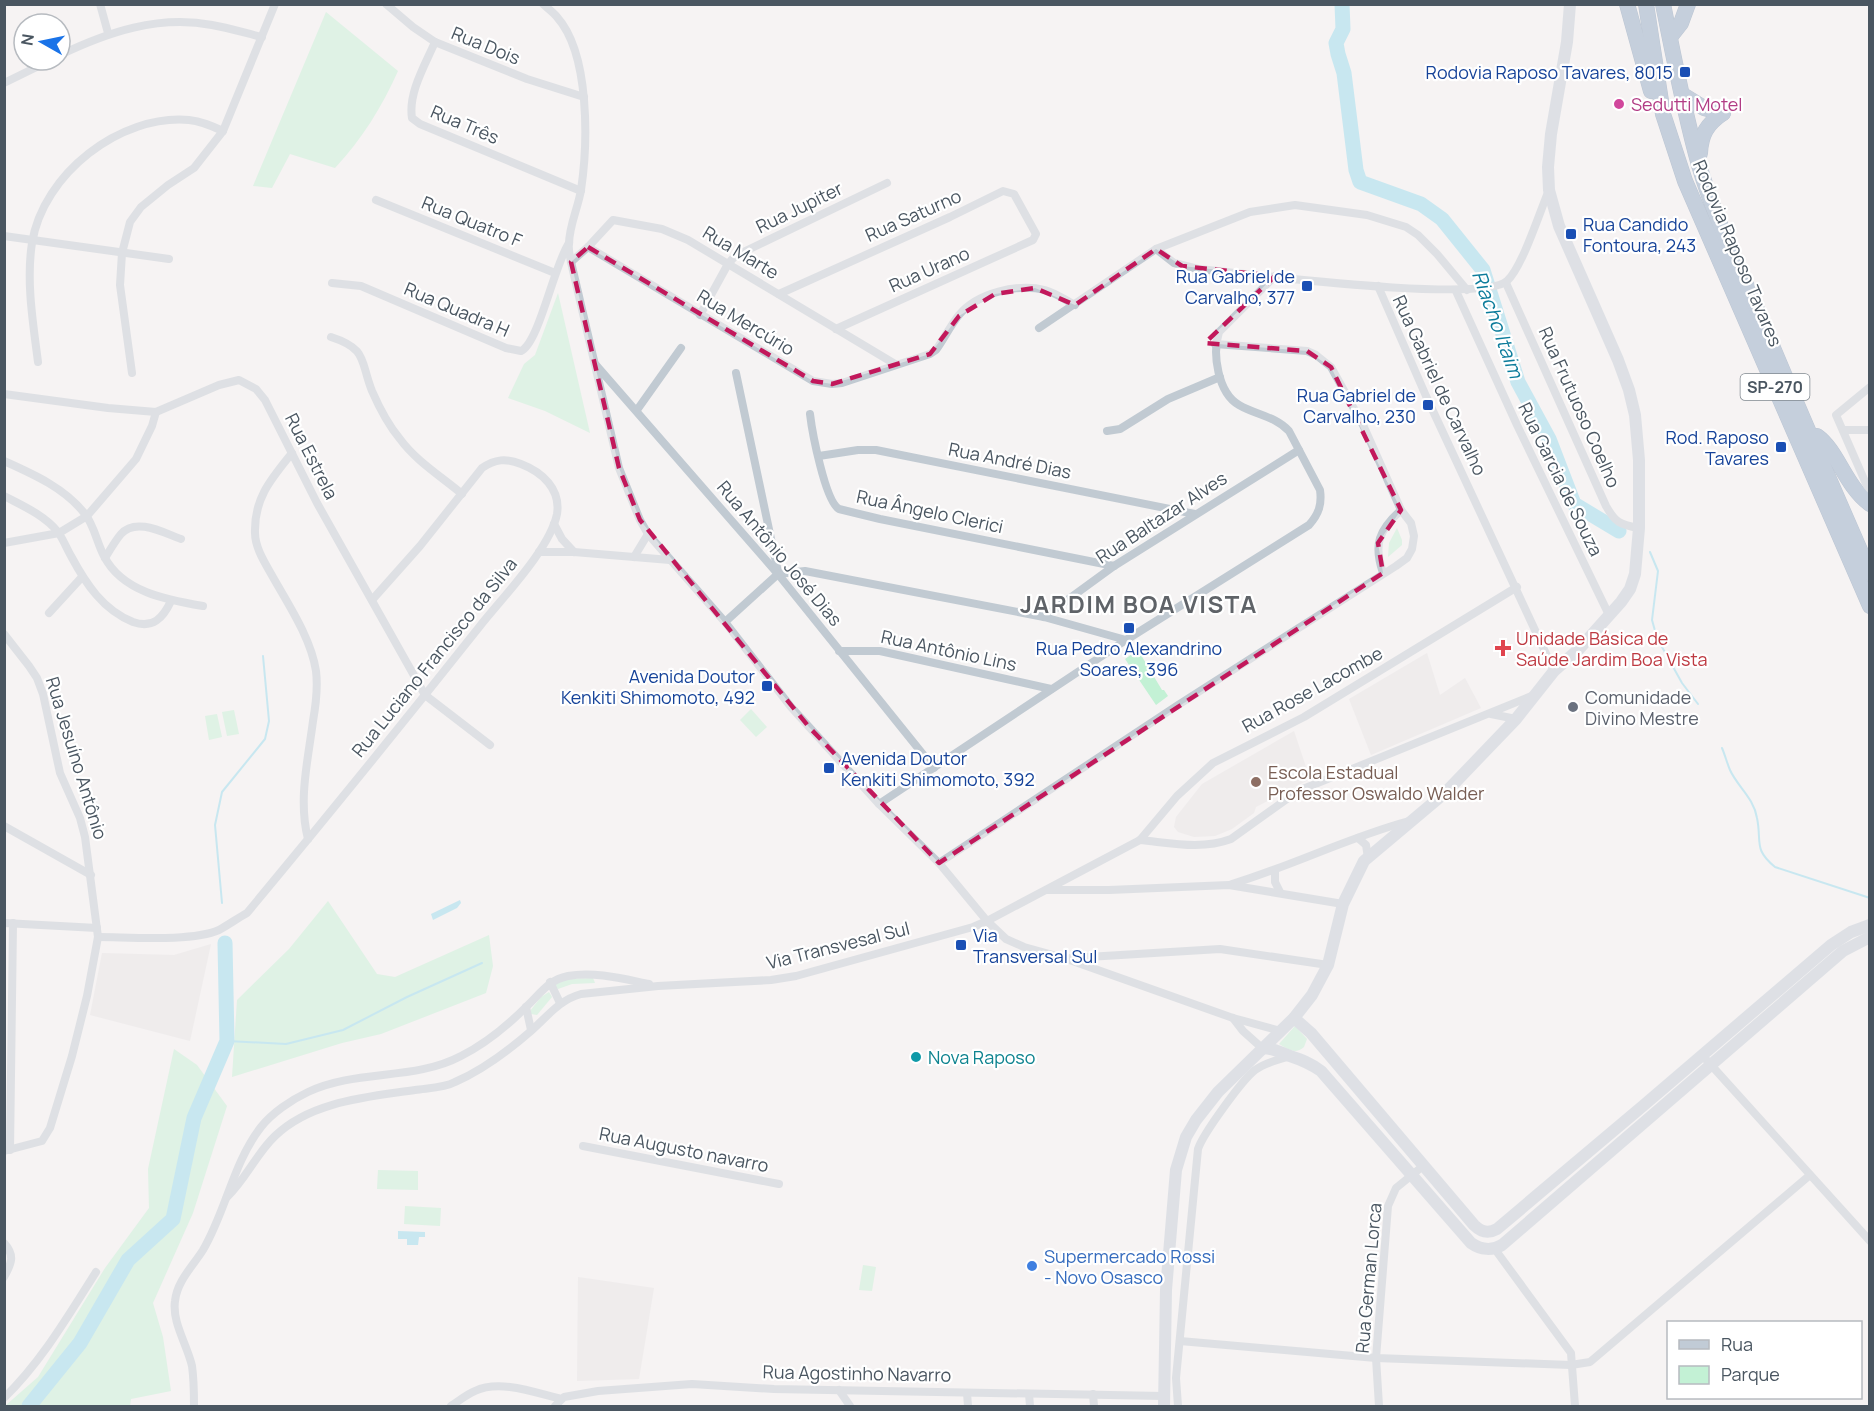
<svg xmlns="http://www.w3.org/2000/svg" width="1874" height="1411" viewBox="0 0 1874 1411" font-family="Manrope,sans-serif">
<rect width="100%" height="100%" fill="#f5f3f3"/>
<g fill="#e6e4e5">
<polygon points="1427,653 1440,695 1465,678 1481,708 1371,755 1349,699"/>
<polygon points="1294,731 1310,779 1256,807 1254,813 1232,829 1215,836 1194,837 1178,832 1174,827 1176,817 1202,784"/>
<polygon points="211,944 190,1041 90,1015 102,953 174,955"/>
<polygon points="578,1277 654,1288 639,1379 577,1381"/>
</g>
<g fill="#c3f1d5">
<path d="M326,12L398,71C382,107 362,139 335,168L290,154L272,188L253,186Z"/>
<polygon points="558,293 590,433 545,411 508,398 524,364 535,355"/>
<polygon points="1397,528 1402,540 1402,545 1388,557 1389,543"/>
<polygon points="1138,650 1162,690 1164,690 1168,696 1156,705 1125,659"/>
<polygon points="751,709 767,727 756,737 740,720"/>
<polygon points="234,710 239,734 227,736 222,712"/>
<polygon points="217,714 222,737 209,740 205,716"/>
<polygon points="328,901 377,974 395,977 489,935 493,966 486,993 381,1034 342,1043 232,1077 237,1000 289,949"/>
<polygon points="593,978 595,983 572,984 558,989 553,985 560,979"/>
<polygon points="549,992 552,997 537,1015 531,1014 530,1011 541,997"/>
<path d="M1295,1026L1307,1039L1304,1047C1295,1055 1288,1049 1279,1044Z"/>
<polygon points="174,1049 197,1065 227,1106 193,1213 153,1303 163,1337 171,1391 131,1399 130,1406 5,1406 38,1377 105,1268 149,1208 148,1169"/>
<polygon points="378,1170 418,1171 418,1190 377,1189"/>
<polygon points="405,1206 441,1208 440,1226 404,1224"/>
<polygon points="863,1265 876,1267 872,1291 859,1290"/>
</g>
<g fill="#90daee">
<polygon points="460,900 461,903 457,908 433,920 431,914"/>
<polygon points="398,1231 425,1232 425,1237 419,1237 418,1245 407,1245 407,1239 398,1239"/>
</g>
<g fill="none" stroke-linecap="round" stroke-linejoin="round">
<g stroke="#90daee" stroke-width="2">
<polyline points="1650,552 1658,571 1652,620 1657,638 1682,683 1698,704"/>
<path d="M1722,748C1725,755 1727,763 1730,770C1737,786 1754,798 1757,818C1762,842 1753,849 1775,867L1870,898"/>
<polyline points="222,903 215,825 222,792 265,739 269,721 263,656"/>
<polyline points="227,1041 286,1044 343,1030 407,997 482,963"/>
</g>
<g stroke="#90daee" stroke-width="15">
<polyline points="1342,4 1343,29 1336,43 1338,54 1344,73 1356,170 1360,182 1421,204 1442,219 1483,270 1518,382 1549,439 1574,504 1619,531"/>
<polyline points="29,1406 80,1343 128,1260 173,1219 194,1118 227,1041 225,943"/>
</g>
<g stroke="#7690ad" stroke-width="16">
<g id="highway">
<polyline points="1627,4 1651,91"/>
<polyline points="1646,4 1663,114 1685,181 1870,606"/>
<path d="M1663,4C1674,58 1684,112 1699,165C1713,213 1735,259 1755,305C1792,394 1831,484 1870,573"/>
<polyline points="1670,37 1681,23 1688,4"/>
<polyline points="1683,95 1704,108 1723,113"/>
<path d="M1700,153C1701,134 1707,124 1723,113"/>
<path d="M1817,436C1838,451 1845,486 1870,504"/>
</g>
</g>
<g stroke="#c1cad2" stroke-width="8">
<polyline points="100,4 108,33"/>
<polyline points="386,4 413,27 435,42 527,79 584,97"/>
<path d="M543,4C547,8 553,12 557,17C590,54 588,143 581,190C578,208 569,226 569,244C568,249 570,256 571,262L619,468L640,520L648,534L725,622L791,707L879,804L939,863L987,921L1006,939L1024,947L1064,958L1233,1018L1281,1031"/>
<path d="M435,42C425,65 408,93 412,118L420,124L581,191"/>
<path d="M60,55C108,32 158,15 212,25C229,28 245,33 262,37"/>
<polyline points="4,83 51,60"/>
<polyline points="376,200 555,273"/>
<polyline points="4,236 169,259"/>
<path d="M588,247L813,381L832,384L842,383L930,354L936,350C944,339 950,326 959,315C977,293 1018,283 1045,290C1056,293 1065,300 1075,305"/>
<path d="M1156,249L1174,263L1198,269C1243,273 1482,304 1507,281C1522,268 1540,211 1549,190"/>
<polyline points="571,262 588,247 613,220 662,229 688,240 895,364"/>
<path d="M332,283L361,286L506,348L521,351C539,343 554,265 569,243"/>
<path d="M1506,283L1606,506C1615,522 1620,525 1639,528"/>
<polyline points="1378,286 1426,396 1554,671"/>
<polyline points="1456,291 1517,425 1609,615"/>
<polyline points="779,294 950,217 1003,191 1014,194 1036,234 1033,240 836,329"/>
<polyline points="700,315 728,264 735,256 887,183"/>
<polyline points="1039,328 1156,249 1250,212 1295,205 1367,215 1406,227 1418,235 1437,254 1467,290"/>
<path d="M331,337C368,349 360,361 372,391C379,407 389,426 400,439C416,461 442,477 462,494"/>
<path d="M38,362C33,323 26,281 32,243C43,174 120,114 189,120C201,121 212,126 223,131"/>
<polyline points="595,364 778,574 934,768"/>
<polyline points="132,373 120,285 122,253 130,222 141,207 168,185 194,168 223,131 275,4"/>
<polyline points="736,373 778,572"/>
<polyline points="1870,387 1836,415 1870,493"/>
<polyline points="4,394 108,408 156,412 219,385 239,380 256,389 265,400 317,503 425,695 490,745"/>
<polyline points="637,410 681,348"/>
<path d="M810,414C812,431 825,501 839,509L880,519L1114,566"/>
<polyline points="1843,430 1870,430"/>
<polyline points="1107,431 1120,429 1168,399 1220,377"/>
<path d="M292,453C271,479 254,498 255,533C255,549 267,566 274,579C290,607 311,639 316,671C318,687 316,704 313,721C308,760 298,800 308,839"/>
<polyline points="819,456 858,450 876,450 1195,514"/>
<path d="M4,461C33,474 65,488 85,514C94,525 97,543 104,556C122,592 167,600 203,606"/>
<path d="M4,496C23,506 44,515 58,532C63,539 67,549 71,556C86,584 103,610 133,622C153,629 163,618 171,601"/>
<polyline points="554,524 562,539 574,552"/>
<polyline points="4,543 59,533 87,516 136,459 152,426 156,412"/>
<polyline points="539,552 574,552 670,560"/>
<polyline points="634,557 648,534"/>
<path d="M105,558C110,550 115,541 121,534C136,517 164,533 181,539"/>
<path d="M1383,573C1373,544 1379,530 1401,510"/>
<polyline points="778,574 805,571 1044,617 1126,640"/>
<polyline points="49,613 82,577"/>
<polyline points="1044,617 1114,566 1299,450"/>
<polyline points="725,622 778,574"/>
<polyline points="4,634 29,666 37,678 43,694 60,773 80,818 85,837 98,937 87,996 72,1056 50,1128 42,1141 4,1151"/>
<polyline points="839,651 880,651 1051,689"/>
<polyline points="1491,714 1516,719"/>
<path d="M879,804L1126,640L1309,525C1319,514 1322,504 1320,490L1289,431C1275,416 1256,415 1239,405C1218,393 1212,354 1219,332L1275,276"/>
<polyline points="4,826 91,875"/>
<polyline points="1358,838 1366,845 1368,858"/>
<path d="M1140,840C1171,843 1202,850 1231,839L1298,791L1534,695"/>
<polyline points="939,863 1178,705 1396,566 1407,558 1412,549 1414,536 1411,523 1401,510 1363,425 1331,367 1316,355 1307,351 1215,344"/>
<polyline points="1275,871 1275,882 1280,892"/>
<path d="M1232,884C1292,866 1349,837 1409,821"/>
<polyline points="1047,890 1109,890 1229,885 1343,904"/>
<polyline points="4,923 97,928"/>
<path d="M98,937C129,937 192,942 219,930C228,925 238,918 247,913C326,818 403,723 480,626C502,598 550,549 557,514C561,489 542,472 521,464C506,458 495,459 482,468L420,546L372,600"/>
<polyline points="1071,958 1220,949 1328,965"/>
<polyline points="550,982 560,1003"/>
<polyline points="526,1007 531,1030"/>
<polyline points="1233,1018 1243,1031 1262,1048"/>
<polyline points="1702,1055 1870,1241"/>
<polyline points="583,1146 779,1184"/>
<polyline points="10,1150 13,923"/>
<path d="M227,1197C246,1179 256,1154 275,1136C311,1101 368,1097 415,1090C428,1088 444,1088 455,1082C483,1070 508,1051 531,1031C547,1017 559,1000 581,994L658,986L771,980L796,976L973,927L987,921L1140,840L1177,796L1213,763L1304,717L1517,587"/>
<path d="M4,1243C15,1255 12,1263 4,1277"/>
<polyline points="1494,1248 1571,1353 1575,1406"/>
<polyline points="1180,1341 1376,1358 1571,1365 1590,1362 1810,1175"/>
<polyline points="839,1390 850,1406"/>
<polyline points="967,1393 968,1406"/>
<polyline points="1029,1394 1030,1406"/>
<polyline points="1093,1394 1094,1406"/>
<path d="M4,1398C42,1361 68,1316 96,1272"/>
<path d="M194,1406C194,1393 194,1380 192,1366C187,1344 172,1323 175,1301C177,1281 193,1266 203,1250C226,1211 233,1163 261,1127C272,1113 291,1100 308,1092C357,1069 414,1081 461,1056C485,1044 507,1026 526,1007C540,994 548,980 568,976C594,971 624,979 649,984"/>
<path d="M451,1406C459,1401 467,1394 475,1391C500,1379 536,1393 561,1399"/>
<polyline points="555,1406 564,1397 598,1391 692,1384 774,1389 1163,1396"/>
<path d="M1178,1406L1176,1378L1198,1149C1203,1134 1242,1080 1255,1070C1266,1062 1278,1060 1290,1056"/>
<polyline points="1379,1406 1376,1358 1388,1206 1396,1188 1423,1166"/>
</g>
<g stroke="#c1cbd6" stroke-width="12">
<path d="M1294,1018L1311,1033L1474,1225C1481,1232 1488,1234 1497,1229L1644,1105L1831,945L1851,932L1870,925"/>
<path d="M1262,1048C1274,1048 1279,1052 1290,1056C1302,1060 1310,1063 1321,1071L1471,1243C1481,1250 1492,1251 1502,1245L1843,951L1870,937"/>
<polyline points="1164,1406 1166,1290 1176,1170 1186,1137 1196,1120 1218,1092 1294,1018 1312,995 1328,965 1343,904 1364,861 1446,792 1516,719 1554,671 1579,649 1621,602 1630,589 1635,574 1639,528 1639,460 1635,415 1629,390 1618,360 1559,226 1549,190 1548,167 1551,134 1567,42 1570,4"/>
</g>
<use href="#highway" stroke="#8ba5c1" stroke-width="15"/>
</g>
<path d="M0 0H1874V1411H0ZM588,247L813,381L832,384L930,354L959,316L995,294L1035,288L1075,305L1156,249L1182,266L1275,276L1205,343L1307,351L1331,367L1401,510L1378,543L1383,573L939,863L809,727L640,520L619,468L571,262Z" fill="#f5f3f3" fill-opacity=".55" fill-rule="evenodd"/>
<path fill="none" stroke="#c2185b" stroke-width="4.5" stroke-dasharray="12 8" stroke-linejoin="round" d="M588,247L813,381L832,384L930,354L959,316L995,294L1035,288L1075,305L1156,249L1182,266L1275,276L1205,343L1307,351L1331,367L1401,510L1378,543L1383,573L939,863L809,727L640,520L619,468L571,262Z"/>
<g fill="#1a4fb4" stroke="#fff" stroke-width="2">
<rect x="1679" y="66" width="12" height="12" rx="3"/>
<rect x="1565" y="228" width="12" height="12" rx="3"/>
<rect x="1301" y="280" width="12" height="12" rx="3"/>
<rect x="1422" y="399" width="12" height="12" rx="3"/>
<rect x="1775" y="441" width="12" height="12" rx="3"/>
<rect x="1123" y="622" width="12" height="12" rx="3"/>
<rect x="761" y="680" width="12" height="12" rx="3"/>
<rect x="823" y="762" width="12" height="12" rx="3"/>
<rect x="955" y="939" width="12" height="12" rx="3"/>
</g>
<circle fill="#d1479c" stroke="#fff" stroke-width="2" cx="1619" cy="104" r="6"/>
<path fill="#e0444e" stroke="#fff" stroke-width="2" d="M1500 639h6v6h6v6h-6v6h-6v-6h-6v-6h6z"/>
<circle fill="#6b7280" stroke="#fff" stroke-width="2" cx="1573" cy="707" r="6"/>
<circle fill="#8d6e63" stroke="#fff" stroke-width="2" cx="1256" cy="782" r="6"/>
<circle fill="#0f9aa8" stroke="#fff" stroke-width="2" cx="916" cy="1057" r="6"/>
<circle fill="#3f7fe0" stroke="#fff" stroke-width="2" cx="1032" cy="1266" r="6"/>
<g text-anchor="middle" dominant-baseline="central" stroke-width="4.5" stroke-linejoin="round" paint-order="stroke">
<rect fill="#fff" stroke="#808990" stroke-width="1.5" x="1740.5" y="374" width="69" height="26" rx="4.5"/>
<g font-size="16" font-weight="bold" fill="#4a5661">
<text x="1775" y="387">SP-270</text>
</g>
<g font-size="18" fill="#4a5661" stroke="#fff">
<text transform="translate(486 45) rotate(22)">Rua Dois</text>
<text transform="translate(465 124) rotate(23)">Rua Três</text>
<text transform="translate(799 207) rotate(-26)">Rua Jupiter</text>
<text transform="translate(913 215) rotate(-24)">Rua Saturno</text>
<text transform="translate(472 221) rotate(22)">Rua Quatro F</text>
<text transform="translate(741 252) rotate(31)">Rua Marte</text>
<text transform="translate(1738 253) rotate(67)">Rodovia Raposo Tavares</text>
<text transform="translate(929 269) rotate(-24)">Rua Urano</text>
<text transform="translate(457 309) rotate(23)">Rua Quadra H</text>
<text transform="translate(746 322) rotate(31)">Rua Mercúrio</text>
<text transform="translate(1440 385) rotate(65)">Rua Gabriel de Carvalho</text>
<text transform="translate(1580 407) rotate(66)">Rua Frutuoso Coelho</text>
<text transform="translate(312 456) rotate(63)">Rua Estrela</text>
<text transform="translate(1010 460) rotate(11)">Rua André Dias</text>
<text transform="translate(1561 479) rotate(64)">Rua Garcia de Souza</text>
<text transform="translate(930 511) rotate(12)">Rua Ângelo Clerici</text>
<text transform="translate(1161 517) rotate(-33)">Rua Baltazar Alves</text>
<text transform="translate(780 553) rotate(50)">Rua Antônio José Dias</text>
<text transform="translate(949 650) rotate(12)">Rua Antônio Lins</text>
<text transform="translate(434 657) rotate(-51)">Rua Luciano Francisco da Silva</text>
<text transform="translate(1312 689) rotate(-29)">Rua Rose Lacombe</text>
<text transform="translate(77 758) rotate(73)">Rua Jesuíno Antônio</text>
<text transform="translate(838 945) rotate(-14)">Via Transvesal Sul</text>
<text transform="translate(684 1149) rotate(11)">Rua Augusto navarro</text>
<text transform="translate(1368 1278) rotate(-85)">Rua German Lorca</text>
<text transform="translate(857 1373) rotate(1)">Rua Agostinho Navarro</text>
</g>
<g font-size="18" fill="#164399" stroke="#fff" text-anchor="end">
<text x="1673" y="72">Rodovia Raposo Tavares, 8015</text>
<text x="1583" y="224" text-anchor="start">Rua Candido<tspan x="1583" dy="21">Fontoura, 243</tspan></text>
<text x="1295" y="276">Rua Gabriel de<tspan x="1295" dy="21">Carvalho, 377</tspan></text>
<text x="1416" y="395">Rua Gabriel de<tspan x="1416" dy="21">Carvalho, 230</tspan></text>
<text x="1769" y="437">Rod. Raposo<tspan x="1769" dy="21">Tavares</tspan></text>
<text x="1129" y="648" text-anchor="middle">Rua Pedro Alexandrino<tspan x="1129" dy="21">Soares, 396</tspan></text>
<text x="755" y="676">Avenida Doutor<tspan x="755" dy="21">Kenkiti Shimomoto, 492</tspan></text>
<text x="841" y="758" text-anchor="start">Avenida Doutor<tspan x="841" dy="21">Kenkiti Shimomoto, 392</tspan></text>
<text x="973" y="935" text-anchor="start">Via<tspan x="973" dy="21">Transversal Sul</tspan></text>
</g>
<g font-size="18" fill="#b23c85" stroke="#fff" text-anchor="start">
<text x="1631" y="104">Sedutti Motel</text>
</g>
<g font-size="18" fill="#be3a42" stroke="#fff" text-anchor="start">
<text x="1516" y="638">Unidade Básica de<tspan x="1516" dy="21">Saúde Jardim Boa Vista</tspan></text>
</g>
<g font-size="18" fill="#5b616d" stroke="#fff" text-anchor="start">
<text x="1585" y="697">Comunidade<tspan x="1585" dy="21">Divino Mestre</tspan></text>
</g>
<g font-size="18" fill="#785e54" stroke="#fff" text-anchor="start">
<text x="1268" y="772">Escola Estadual<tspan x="1268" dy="21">Professor Oswaldo Walder</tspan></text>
</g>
<g font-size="18" fill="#0d838f" stroke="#fff" text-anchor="start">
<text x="928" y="1057">Nova Raposo</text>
</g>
<g font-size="18" fill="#366cbe" stroke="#fff" text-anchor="start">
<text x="1044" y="1256">Supermercado Rossi<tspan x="1044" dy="21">- Novo Osasco</tspan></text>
</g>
<g font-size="20" font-style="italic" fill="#0c7c9b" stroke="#fff">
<text transform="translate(1498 324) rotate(70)">Riacho Itaim</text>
</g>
<g font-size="24" font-weight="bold" letter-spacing="1.5" fill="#5f6368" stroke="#fff">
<text x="1139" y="603">JARDIM BOA VISTA</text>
</g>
</g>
<rect width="1874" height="1411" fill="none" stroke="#4a5661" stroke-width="12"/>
<rect x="1667" y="1321" width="195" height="78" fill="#ffffff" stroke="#b7bbc0" stroke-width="1.5"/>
<rect x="1679" y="1340" width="30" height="9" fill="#c1cbd6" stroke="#b7bbc0" stroke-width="1.5"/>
<text x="1721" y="1351" font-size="18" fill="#4a5661">Rua</text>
<rect x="1679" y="1366" width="30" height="18" fill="#c3f1d5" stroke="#b7bbc0" stroke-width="1.5"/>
<text x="1721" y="1381" font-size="18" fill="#4a5661">Parque</text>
<g transform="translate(42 42) rotate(279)"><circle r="28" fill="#ffffff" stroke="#b7bbc0" stroke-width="1.5"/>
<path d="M0-4.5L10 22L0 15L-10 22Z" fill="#1a73e8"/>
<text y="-9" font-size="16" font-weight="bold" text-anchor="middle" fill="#4a5661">N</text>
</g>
</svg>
